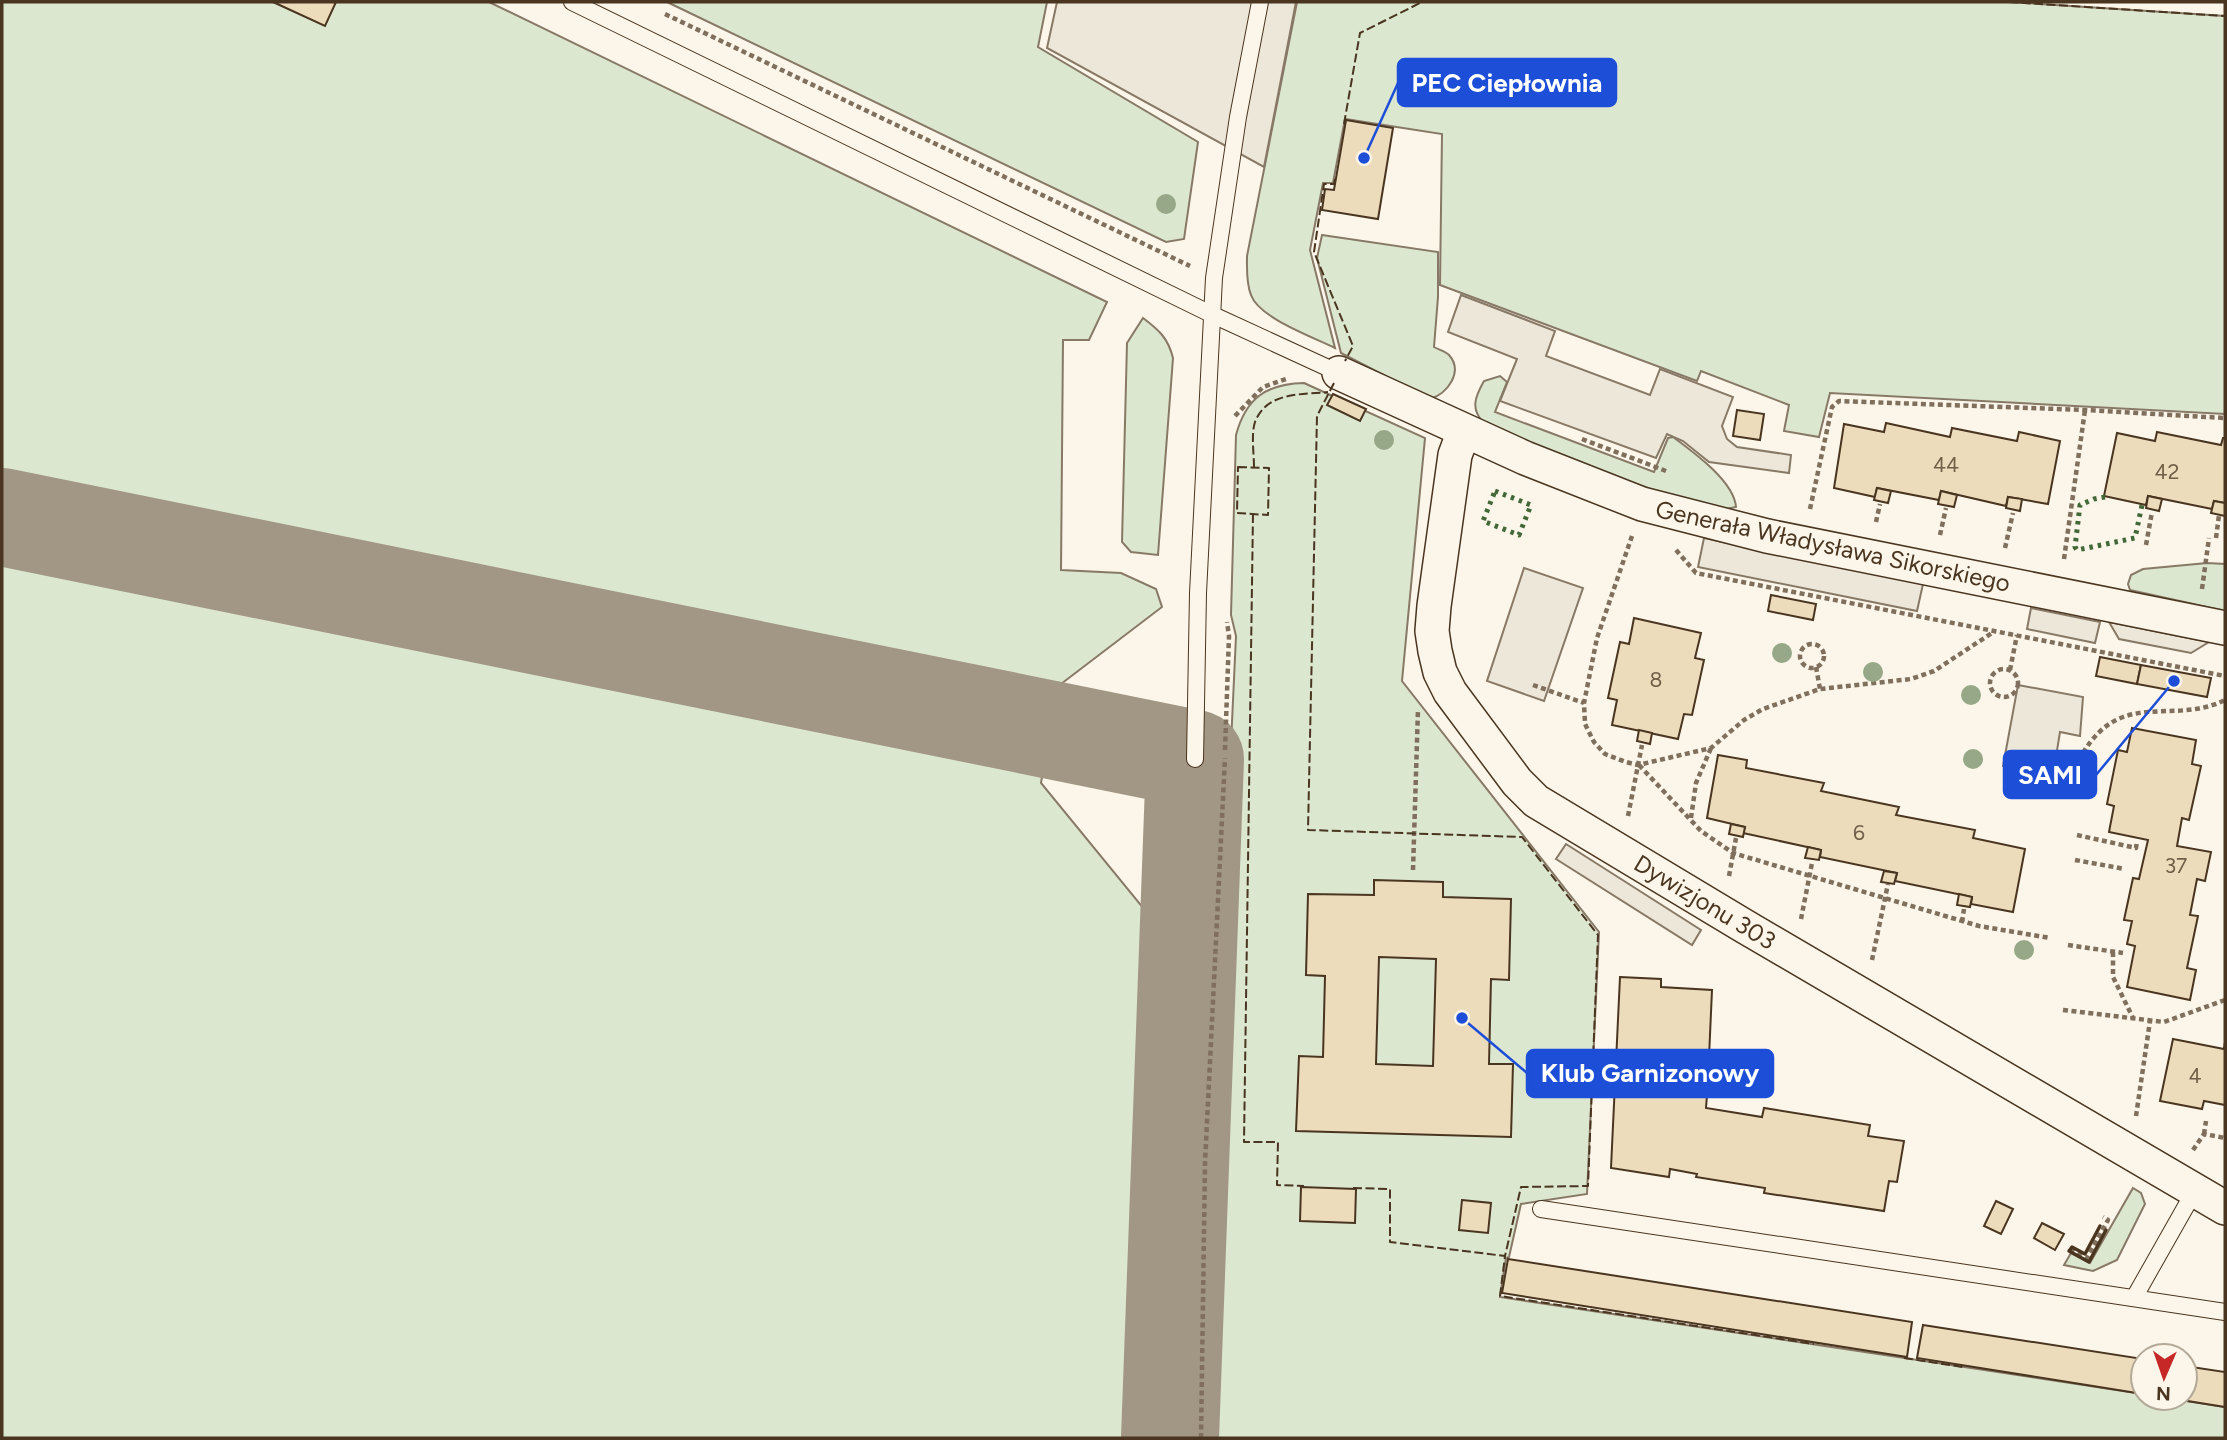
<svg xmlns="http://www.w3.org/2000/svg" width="2227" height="1440" viewBox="0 0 2227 1440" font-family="Figtree,sans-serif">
<rect width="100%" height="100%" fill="#fbf6e9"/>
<g fill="#dce7d0" stroke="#887966" stroke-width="2">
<polygon points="2,2 489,2 1107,302 1089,340 1063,340 1061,570 1121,573 1156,589 1162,607 1057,687 1041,783 1149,915 1136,1438 2,1438"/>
<polygon points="667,2 1047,2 1038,47 1198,142 1184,239 1166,242"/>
<path d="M1297,2H2009L2225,16V414L1830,393L1819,437L1784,431L1789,405L1701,371L1697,381L1440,285L1442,134L1345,119L1333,183H1323L1310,250L1335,348C1313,337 1259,318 1251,295C1246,283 1247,268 1247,256Z"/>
<path d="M1322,235L1438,252V297L1434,347C1439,350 1445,351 1449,355C1464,372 1447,394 1430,399L1341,353L1317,258Z"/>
<path d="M1143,318C1159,330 1168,338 1173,358L1158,555L1131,552L1122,542L1127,343Z"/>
<path d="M1500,376L1507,382L1495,412L1654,472L1668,438L1673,437C1692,451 1734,481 1736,507L1726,509L1659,492L1593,469L1484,423C1470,409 1475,397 1484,381Z"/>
<path d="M1304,383L1425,438L1402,681L1599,932L1587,1194L1521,1204L1509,1257L1506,1258L1500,1297L2143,1394V1398H2167L2225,1407V1438H1209L1210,1196L1236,636L1231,615L1236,435C1246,398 1266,384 1304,383Z"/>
<polygon points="2207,563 2225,564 2225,611 2130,590 2128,584 2131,575 2143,569"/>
<polygon points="2133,1188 2141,1193 2145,1204 2117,1260 2093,1271 2064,1265 2071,1253 2090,1263"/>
</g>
<g fill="#ede7d9" stroke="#887966" stroke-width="2">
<polygon points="1057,2 1296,2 1264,167 1047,48"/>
<polygon points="1461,295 1555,331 1546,356 1650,395 1660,369 1733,397 1722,426 1727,439 1737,447 1791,455 1789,473 1709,462 1683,441 1667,434 1656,458 1500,401 1517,359 1448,332"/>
<polygon points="1704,538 1923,584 1917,611 1698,567"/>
<polygon points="1524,568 1583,588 1544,701 1487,681"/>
<polygon points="2031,608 2100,622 2095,643 2027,629"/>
<polygon points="2109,622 2209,642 2191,653 2119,639"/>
<polygon points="2018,685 2083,697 2080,736 2060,732 2053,775 2003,766"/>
<polygon points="1566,844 1701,930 1692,945 1556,859"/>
</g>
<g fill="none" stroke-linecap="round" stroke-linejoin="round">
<polyline stroke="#a29684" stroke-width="98" points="2,517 1195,759 1170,1438"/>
</g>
<g fill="#ecdcbc" stroke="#4a3520" stroke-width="2" fill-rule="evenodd">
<polygon points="273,2 336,2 325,26"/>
<polygon points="1346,120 1393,128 1378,219 1322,210 1325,189 1334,190"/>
<polygon points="1333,394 1366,409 1360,421 1327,405"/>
<polygon points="1737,410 1764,414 1760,440 1733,436"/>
<polygon points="1886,423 1950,437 1952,428 2017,441 2019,432 2060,441 2048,504 2008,497 2006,506 1941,491 1939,500 1877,488 1875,497 1834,488 1844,424 1884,432"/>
<polygon points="2157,432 2221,445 2223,438 2225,438 2225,503 2214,501 2212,509 2148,496 2146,505 2104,496 2117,433 2155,441"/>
<polygon points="1877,488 1891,491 1888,503 1874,500"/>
<polygon points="1941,491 1957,495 1954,507 1938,504"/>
<polygon points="2148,496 2162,499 2159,511 2146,508"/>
<polygon points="2008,497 2022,499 2020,511 2006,508"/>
<polygon points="2214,501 2225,503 2225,516 2211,513"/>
<polygon points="1771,595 1816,604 1813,620 1768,611"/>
<polygon points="1634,618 1701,633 1695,658 1704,660 1692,715 1684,714 1678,739 1612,725 1617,700 1608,698 1620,642 1629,644"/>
<polygon points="2100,657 2141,665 2137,684 2096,676"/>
<polygon points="2141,665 2211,678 2207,697 2137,684"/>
<polygon points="2132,728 2196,740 2192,764 2201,766 2189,820 2182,818 2177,846 2211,852 2205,881 2197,879 2190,915 2198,916 2187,968 2196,970 2190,1000 2127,987 2135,946 2127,944 2132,921 2124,920 2133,878 2139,879 2148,840 2109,832 2114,806 2107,804 2118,750 2127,752"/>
<polygon points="1639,730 1652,733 1650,744 1637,741"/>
<polygon points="1718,755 1747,760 1746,768 1824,783 1821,791 1899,807 1896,815 1975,830 1973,838 2025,849 2013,912 1971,904 1972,897 1895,881 1897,873 1820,857 1821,850 1743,833 1745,827 1707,818"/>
<polygon points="1731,824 1745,827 1743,837 1729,834"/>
<polygon points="1808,847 1821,850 1819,860 1805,858"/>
<polygon points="1884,871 1897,873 1894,884 1881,882"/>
<path d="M1374,880L1443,882V897L1511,899L1509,980L1491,979L1489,1064H1513L1511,1137L1296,1131L1299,1056L1323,1057L1325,976L1306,975L1308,894L1374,895ZM1379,957L1436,959L1433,1066L1376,1064Z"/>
<polygon points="1959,894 1972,897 1970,907 1957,905"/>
<polygon points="1620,977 1661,979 1661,987 1712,990 1708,1080 1699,1079 1699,1094 1707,1095 1706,1108 1762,1117 1764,1108 1870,1125 1868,1136 1904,1141 1897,1182 1889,1181 1884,1211 1764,1193 1765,1188 1696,1177 1697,1174 1670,1169 1669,1177 1611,1168"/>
<polygon points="2173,1039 2224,1049 2225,1042 2225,1105 2204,1101 2202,1109 2160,1101"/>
<polygon points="1301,1187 1356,1189 1355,1223 1300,1221"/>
<polygon points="1462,1200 1491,1203 1488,1233 1459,1230"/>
<polygon points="1996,1201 2013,1209 2001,1234 1984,1226"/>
<polygon points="2042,1223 2064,1234 2055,1250 2034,1238"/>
<polygon points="1508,1259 1912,1322 1907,1357 1502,1293"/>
<polygon points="1923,1325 2143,1359 2143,1394 1917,1358"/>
<polygon points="2185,1366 2225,1372 2225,1407 2169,1398 2185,1398"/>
</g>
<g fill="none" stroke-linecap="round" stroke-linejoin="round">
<g stroke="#4a3520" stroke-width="18">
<g id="service">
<polyline points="572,2 1213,315 1339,373"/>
<polyline points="1195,759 1198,593 1214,278 1238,117 1260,2"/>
<polyline points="1541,1209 2225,1312"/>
<polyline points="2134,1298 2194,1192"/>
</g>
</g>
<g stroke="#4a3520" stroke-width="36">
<g id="minor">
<polyline points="1339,373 1525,458 1642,504 1767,536 2225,628"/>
<polyline points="1464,431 1455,455 1434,606 1432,631 1435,651 1440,672 1450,692 1517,782 1536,801 1744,926 2225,1208"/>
</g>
</g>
<g stroke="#7f6f5c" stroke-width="4.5" stroke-dasharray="5 3.5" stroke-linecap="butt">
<polyline points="665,14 1190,266"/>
<polyline points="1235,416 1263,387 1286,379"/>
<polyline points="1582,439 1666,471"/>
<polyline points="1810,509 1832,407 1839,401 2085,410 2225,418"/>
<polyline points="1876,522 1880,504"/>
<polyline points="1940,535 1946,508"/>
<polyline points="1632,536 1597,638 1584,703 1585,724 1594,742 1605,754 1626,762 1638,765 1711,748 1744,720 1763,709 1820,689 1911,679 1934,671 1995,631"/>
<polyline points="2216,538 2219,515"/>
<polyline points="2146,545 2152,512"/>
<polyline points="2005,548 2013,513"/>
<polyline points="1676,550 1696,573 2225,676"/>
<polyline points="2064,559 2085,410"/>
<polyline points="2202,589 2209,538"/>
<circle cx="1812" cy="656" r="12"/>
<polyline points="1816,667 1820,689"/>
<circle cx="2004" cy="683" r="14"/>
<polyline points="2010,670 2017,635"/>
<polyline points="1533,685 1584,703"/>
<polyline points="1225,750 1229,636 1227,622"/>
<path d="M2083,753C2122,688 2173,726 2225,700"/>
<polyline points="1639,765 1701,831 1733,853 1979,926 2050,938"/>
<polyline points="1628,816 1642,745"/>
<polyline points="1691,818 1696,783 1711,748"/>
<polyline points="2077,835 2136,848 2137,841"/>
<polyline points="2075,860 2125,869"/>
<polyline points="1413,870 1418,709"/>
<polyline points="1729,876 1736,838"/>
<polyline points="1801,919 1812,863"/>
<polyline points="1962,922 1964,909"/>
<polyline points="2068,945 2123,953"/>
<polyline points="2113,952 2113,977 2133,1018"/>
<polyline points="1872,960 1888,884"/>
<polyline points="2063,1010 2164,1022 2225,1000"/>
<polyline points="2136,1116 2150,1021"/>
<polyline points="2204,1134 2206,1121"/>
<polyline points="2193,1150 2204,1134 2225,1138"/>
<polyline points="2070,1249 2087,1258 2108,1220 2103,1217"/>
<polyline points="1201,1438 1205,1163 1225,758"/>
</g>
<use href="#service" stroke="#fbf6e9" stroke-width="16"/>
<use href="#minor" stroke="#fbf6e9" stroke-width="33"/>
<g stroke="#436837" stroke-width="5" stroke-dasharray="3.5 5" stroke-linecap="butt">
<polygon points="1495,491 1531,505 1519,535 1483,521"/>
<polyline points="2105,497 2094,499 2080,505 2075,547 2077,550 2135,538 2142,505"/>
</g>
<g stroke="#4a3520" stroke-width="2" stroke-dasharray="9 3.5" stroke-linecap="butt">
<polyline points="2009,2 2225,16"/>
<polyline points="1344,124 1360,33 1422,2"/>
<polyline points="1335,179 1334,184 1324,184 1314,252 1353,346 1345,361"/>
<polyline points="1334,383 1317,416 1308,830 1522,837 1598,935 1588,1186 1521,1187 1505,1256"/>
<polygon points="1238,467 1269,468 1268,515 1237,513"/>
<path d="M1254,467C1254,454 1251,434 1255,422C1267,391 1302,395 1328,392"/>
<polyline points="1253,514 1244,1142 1278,1142 1277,1185 1304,1186"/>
<polyline points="1353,1188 1390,1189 1390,1242 1505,1256 1500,1296 1814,1344"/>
<polyline points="1904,1358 1963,1367"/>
</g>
<polyline stroke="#4a3520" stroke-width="3.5" points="2100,1226 2085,1254 2072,1247 2069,1251 2089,1262 2106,1230"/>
</g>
<g fill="#96a887">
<circle cx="1166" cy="204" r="10"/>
<circle cx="1384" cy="440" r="10"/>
<circle cx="1782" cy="653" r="10"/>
<circle cx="1873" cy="672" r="10"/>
<circle cx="1971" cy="695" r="10"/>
<circle cx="1973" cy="759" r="10"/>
<circle cx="2024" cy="950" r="10"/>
</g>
<g text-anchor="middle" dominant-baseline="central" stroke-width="5" stroke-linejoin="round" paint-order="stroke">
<g font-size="21" fill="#725f47">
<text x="1946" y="464">44</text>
<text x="2167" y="471">42</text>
<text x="1656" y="679">8</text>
<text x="1859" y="832">6</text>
<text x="2176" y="865">37</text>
<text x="2195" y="1075">4</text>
</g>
<g font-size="24" fill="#4a3520" stroke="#fbf6e9">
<text transform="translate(1833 546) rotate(12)">Generała Władysława Sikorskiego</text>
<text transform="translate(1705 902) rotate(31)">Dywizjonu 303</text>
</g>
</g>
<path fill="none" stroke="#1d4ed8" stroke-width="2.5" d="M1364 158L1398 83M2174 681L2096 775M1462 1018L1527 1073"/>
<g fill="#1d4ed8" stroke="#fbf6e9" stroke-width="2.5">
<circle cx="1364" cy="158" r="7"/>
<circle cx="2174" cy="681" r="7"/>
<circle cx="1462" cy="1018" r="7"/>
</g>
<g fill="#1d4ed8" stroke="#1d4ed8" stroke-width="2.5">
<rect x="1398" y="59" width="218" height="47" rx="7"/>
<rect x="2004" y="751" width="92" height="47" rx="7"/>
<rect x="1527" y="1050" width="246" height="47" rx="7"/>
</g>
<g font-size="26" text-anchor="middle" font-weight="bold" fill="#fff">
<text x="1507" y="92">PEC Ciepłownia</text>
<text x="2050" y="784">SAMI</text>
<text x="1650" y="1082">Klub Garnizonowy</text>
</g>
<rect width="2227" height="1440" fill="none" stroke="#4a3520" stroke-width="7"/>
<g transform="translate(2164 1377) rotate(182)"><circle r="33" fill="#fbf6e9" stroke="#b4a999" stroke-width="2"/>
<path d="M0-5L12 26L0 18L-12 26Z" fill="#c62828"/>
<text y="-10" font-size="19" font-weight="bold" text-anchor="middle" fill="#4a3520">N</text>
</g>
</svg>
